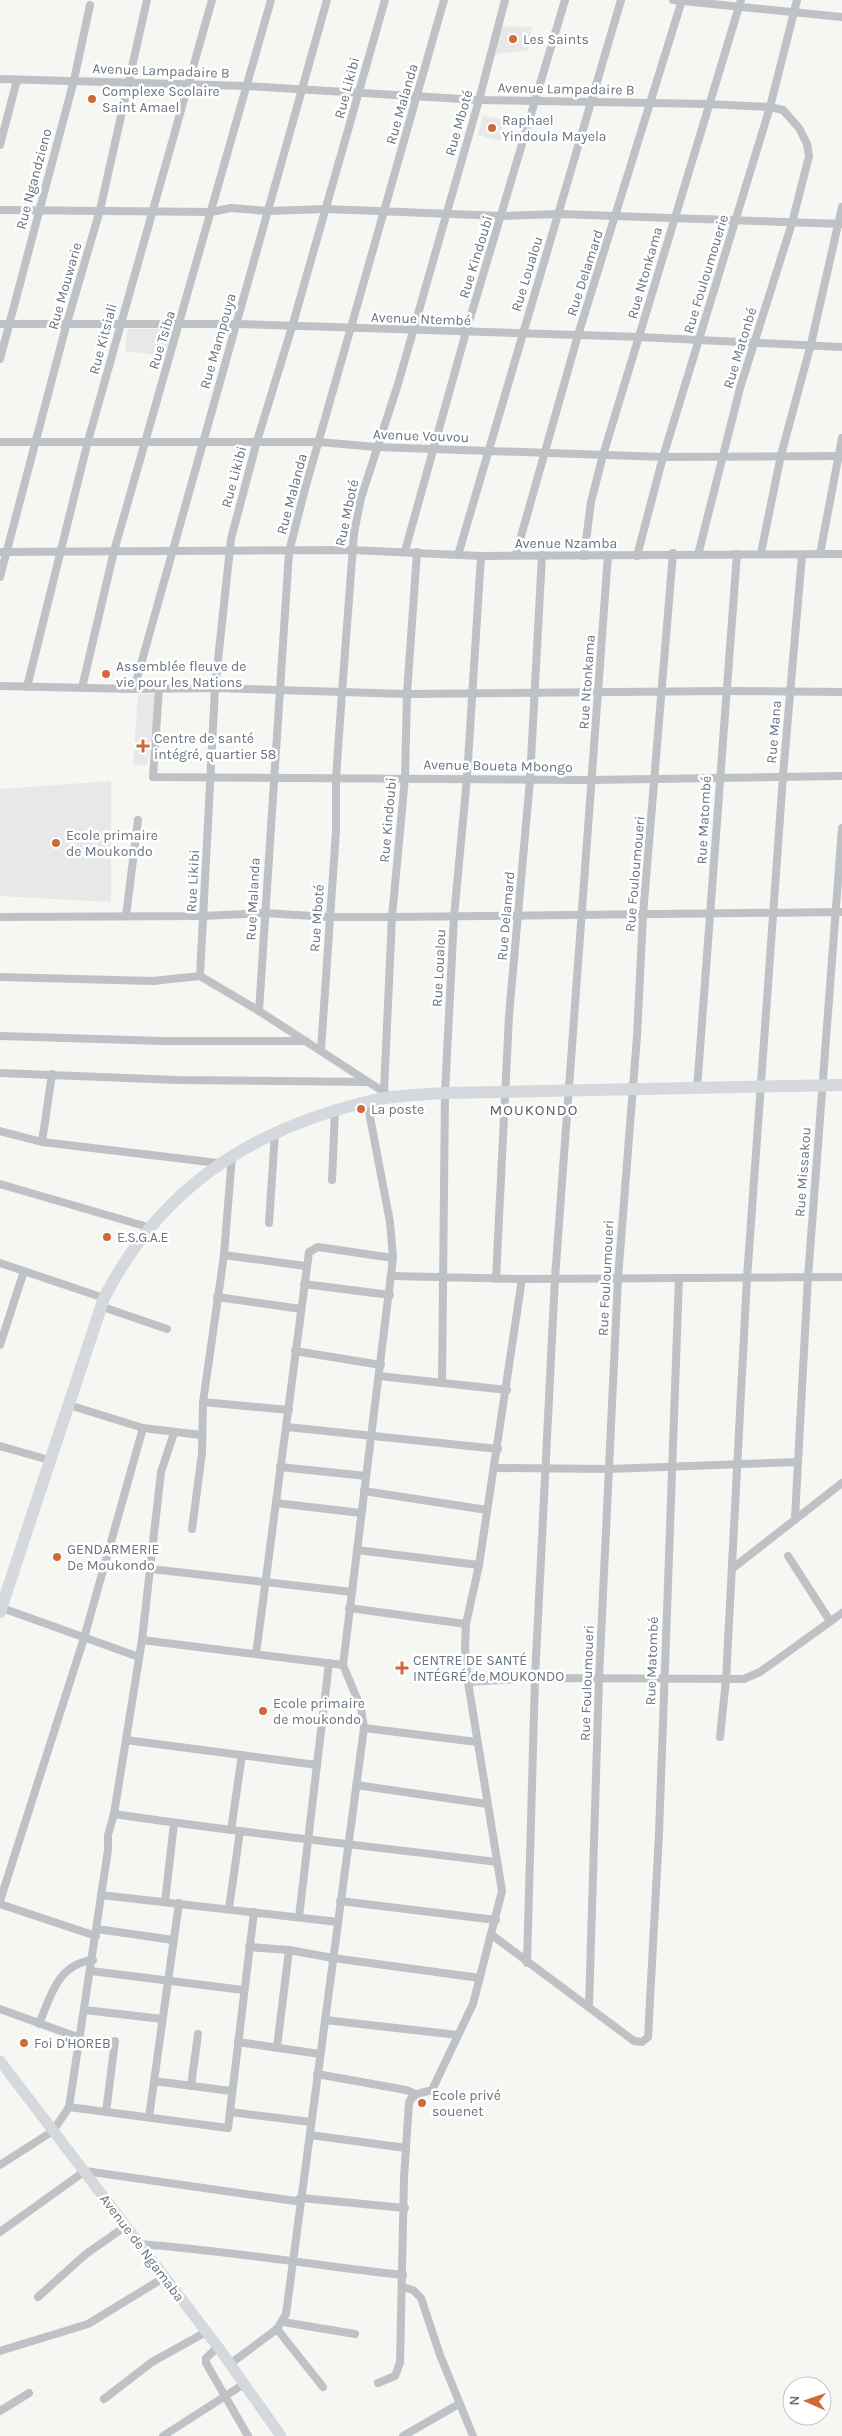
<svg xmlns="http://www.w3.org/2000/svg" width="842" height="2436" viewBox="0 0 842 2436" font-family="Karla,sans-serif">
<rect width="100%" height="100%" fill="#f6f6f3"/>
<g fill="#e7e8e7">
<polygon points="496,26 532,27 529,50 496,54"/>
<polygon points="483,116 506,120 500,141 478,135"/>
<polygon points="128,329 177,329 170,357 125,351"/>
<polygon points="138,694 158,694 147,766 133,764"/>
<polygon points="111,781 111,902 0,896 0,789"/>
</g>
<g fill="none" stroke-linecap="round" stroke-linejoin="round">
<g stroke="#bec1c5" stroke-width="8">
<polyline points="673,0 842,17"/>
<polyline points="0,79 246,86 479,100 708,104 770,107 783,110 799,128 807,144 809,156 792,223 740,388 698,555"/>
<polyline points="0,145 17,80"/>
<polyline points="0,210 211,212 231,208 268,211 326,209 502,216 558,214 842,224"/>
<polyline points="0,324 237,324 640,337 842,347"/>
<polyline points="0,359 74,80 90,5"/>
<polyline points="0,442 319,442 376,447 663,457 842,456"/>
<polyline points="405,551 466,332 565,0"/>
<polyline points="0,552 352,550 481,556 842,554"/>
<polyline points="761,553 781,455 811,344 842,207"/>
<polyline points="516,554 578,335 682,0"/>
<polyline points="820,554 842,438"/>
<polyline points="458,555 621,0"/>
<polyline points="584,556 591,502 603,455 741,0"/>
<polyline points="637,556 663,457 770,107 797,0"/>
<polyline points="0,577 66,326 100,210 147,0"/>
<polyline points="0,686 134,689 215,688 407,694 727,691 842,692"/>
<polyline points="27,687 88,441 212,0"/>
<polyline points="82,688 114,551 271,0"/>
<polyline points="134,689 327,0"/>
<polyline points="159,689 153,777 591,780 842,776"/>
<polyline points="126,916 138,820"/>
<polyline points="0,917 203,916 264,913 329,917 392,917 842,912"/>
<polyline points="200,976 215,688 231,539 257,441 292,327 385,0"/>
<polyline points="0,977 153,981 200,976 259,1011 387,1094"/>
<polyline points="259,1011 289,552 305,489 444,0"/>
<polyline points="0,1036 162,1041 306,1041"/>
<polyline points="321,1050 336,831 336,778 342,692 354,533 361,498 398,384 479,100 505,0"/>
<polyline points="0,1073 177,1080 368,1082"/>
<polyline points="697,1089 737,554"/>
<polyline points="384,1091 392,917 405,778 407,694 417,552"/>
<polyline points="0,1131 42,1142 218,1163"/>
<polyline points="42,1142 52,1074"/>
<polyline points="332,1180 335,1111"/>
<polyline points="0,1184 148,1227"/>
<polyline points="269,1223 275,1133"/>
<polyline points="224,1255 305,1266"/>
<polyline points="0,1263 104,1298"/>
<polyline points="392,1276 522,1279 842,1277"/>
<polyline points="496,1279 509,1016 530,779 542,555"/>
<polyline points="304,1284 390,1295"/>
<polyline points="217,1297 301,1309"/>
<polyline points="100,1306 167,1329"/>
<polyline points="0,1345 24,1271"/>
<polyline points="295,1351 381,1365"/>
<polyline points="379,1376 507,1390"/>
<polyline points="442,1383 445,1093 454,917 467,777 481,556"/>
<polyline points="203,1402 289,1410"/>
<polyline points="69,1405 143,1428 201,1435"/>
<polyline points="287,1427 498,1449"/>
<polyline points="0,1446 49,1460"/>
<polyline points="280,1467 366,1476"/>
<polyline points="495,1468 609,1469 798,1462"/>
<polyline points="364,1491 487,1510"/>
<polyline points="276,1503 361,1513"/>
<polyline points="795,1518 808,1277 842,828"/>
<polyline points="192,1529 202,1453 203,1402 224,1255 232,1156"/>
<polyline points="357,1550 479,1565"/>
<polyline points="788,1556 830,1621"/>
<polyline points="733,1568 842,1483"/>
<polyline points="151,1569 352,1592"/>
<polyline points="2,1608 139,1657"/>
<polyline points="349,1608 466,1624"/>
<polyline points="142,1640 343,1665"/>
<polyline points="256,1654 309,1252 318,1247 393,1258"/>
<polyline points="468,1682 535,1678 744,1679 760,1672 842,1613"/>
<polyline points="364,1728 477,1742"/>
<polyline points="720,1737 726,1680 747,1278 783,776 802,555"/>
<polyline points="126,1740 317,1765"/>
<polyline points="356,1785 487,1804"/>
<path d="M114,1814C241,1833 369,1846 497,1862"/>
<polyline points="231,1830 242,1755"/>
<polyline points="101,1895 338,1922"/>
<polyline points="0,1901 84,1638 143,1428"/>
<polyline points="340,1901 496,1920"/>
<polyline points="165,1902 174,1823"/>
<polyline points="0,1904 96,1936"/>
<polyline points="229,1908 240,1831"/>
<polyline points="299,1917 329,1663"/>
<polyline points="97,1929 173,1940"/>
<polyline points="492,1935 634,2041 642,2042 648,2037 659,1834 679,1278"/>
<polyline points="249,1947 289,1950 333,1958 480,1978"/>
<polyline points="527,1963 535,1678 555,1278 608,555"/>
<polyline points="91,1971 243,1990"/>
<polyline points="589,2006 599,1679 618,1278 637,1036 643,915 673,553"/>
<polyline points="0,2009 80,2038"/>
<polyline points="85,2010 162,2019"/>
<polyline points="325,2020 458,2035"/>
<path d="M39,2024C51,1995 58,1964 93,1960"/>
<polyline points="238,2042 320,2054"/>
<polyline points="277,2047 289,1950"/>
<polyline points="317,2074 406,2090 416,2094"/>
<polyline points="154,2081 231,2091"/>
<polyline points="191,2086 198,2034"/>
<polyline points="69,2107 228,2128 254,1912"/>
<polyline points="106,2112 115,2041"/>
<polyline points="230,2112 311,2122"/>
<polyline points="149,2117 179,1903"/>
<polyline points="310,2135 406,2148"/>
<polyline points="0,2165 53,2131 69,2107 108,1850 108,1835 114,1814 142,1640 161,1472 174,1433"/>
<polyline points="0,2232 85,2171 295,2201 301,2198 405,2208"/>
<path d="M140,2244C228,2251 315,2265 403,2275"/>
<polyline points="402,2287 413,2290 421,2298 440,2355 473,2436"/>
<polyline points="38,2297 86,2254 126,2226"/>
<polyline points="283,2322 355,2334"/>
<polyline points="277,2329 323,2387"/>
<polyline points="218,2347 206,2358 206,2363 248,2436"/>
<polyline points="0,2351 88,2324 165,2277"/>
<polyline points="230,2364 277,2329 286,2314 364,1728 361,1708 343,1665 393,1258 390,1222 367,1101"/>
<path d="M378,2383L395,2376L400,2363L404,2177L409,2103C412,2093 423,2093 432,2090L473,2004L502,1891L468,1682L465,1648L466,1624L479,1565L522,1279"/>
<polyline points="104,2399 152,2362 206,2332"/>
<polyline points="0,2411 29,2393"/>
<polyline points="163,2436 244,2384"/>
<polyline points="403,2436 459,2404"/>
</g>
<polyline stroke="#d5d8dc" stroke-width="11" points="0,2061 218,2347 281,2436"/>
<path stroke="#d5d8dc" stroke-width="12" d="M0,1612L104,1298C160,1189 248,1131 366,1102C391,1095 419,1095 445,1093L842,1085"/>
</g>
<g fill="#d16839" stroke="#fff" stroke-width="2">
<circle cx="513" cy="39" r="5"/>
<circle cx="92" cy="99" r="5"/>
<circle cx="492" cy="128" r="5"/>
<circle cx="106" cy="674" r="5"/>
<path d="M140.5 738.5h5v5h5v5h-5v5h-5v-5h-5v-5h5z"/>
<circle cx="56" cy="843" r="5"/>
<circle cx="361" cy="1109" r="5"/>
<circle cx="107" cy="1237" r="5"/>
<circle cx="57" cy="1557" r="5"/>
<path d="M399.5 1660.5h5v5h5v5h-5v5h-5v-5h-5v-5h5z"/>
<circle cx="263" cy="1711" r="5"/>
<circle cx="24" cy="2043" r="5"/>
<circle cx="422" cy="2103" r="5"/>
</g>
<g text-anchor="middle" dominant-baseline="central" stroke-width="5" stroke-linejoin="round" paint-order="stroke">
<g font-size="14" fill="#687481" stroke="#fff" text-anchor="start">
<text x="523" y="39">Les Saints</text>
<text x="102" y="91">Complexe Scolaire<tspan x="102" dy="16">Saint Amael</tspan></text>
<text x="502" y="120">Raphael<tspan x="502" dy="16">Yindoula Mayela</tspan></text>
<text x="116" y="666">Assemblée fleuve de<tspan x="116" dy="16">vie pour les Nations</tspan></text>
<text x="154" y="738">Centre de santé<tspan x="154" dy="16">intégré, quartier 58</tspan></text>
<text x="66" y="835">Ecole primaire<tspan x="66" dy="16">de Moukondo</tspan></text>
<text x="371" y="1109">La poste</text>
<text x="117" y="1237">E.S.G.A.E</text>
<text x="67" y="1549">GENDARMERIE<tspan x="67" dy="16">De Moukondo</tspan></text>
<text x="413" y="1660">CENTRE DE SANTÉ<tspan x="413" dy="16">INTÉGRÉ de MOUKONDO</tspan></text>
<text x="273" y="1703">Ecole primaire<tspan x="273" dy="16">de moukondo</tspan></text>
<text x="34" y="2043">Foi D'HOREB</text>
<text x="432" y="2095">Ecole privé<tspan x="432" dy="16">souenet</tspan></text>
</g>
<g font-size="14" fill="#687481" stroke="#fff">
<text transform="translate(161 71) rotate(2)">Avenue Lampadaire B</text>
<text transform="translate(347 88) rotate(-75)">Rue Likibi</text>
<text transform="translate(566 89) rotate(1)">Avenue Lampadaire B</text>
<text transform="translate(402 104) rotate(-74)">Rue Malanda</text>
<text transform="translate(459 123) rotate(-74)">Rue Mboté</text>
<text transform="translate(34 179) rotate(-75)">Rue Ngandzieno</text>
<text transform="translate(476 257) rotate(-73)">Rue Kindoubi</text>
<text transform="translate(585 273) rotate(-72)">Rue Delamard</text>
<text transform="translate(645 273) rotate(-74)">Rue Ntonkama</text>
<text transform="translate(527 274) rotate(-73)">Rue Loualou</text>
<text transform="translate(706 274) rotate(-73)">Rue Fouloumouerie</text>
<text transform="translate(65 286) rotate(-74)">Rue Mouwarie</text>
<text transform="translate(421 319) rotate(2)">Avenue Ntembé</text>
<text transform="translate(103 339) rotate(-75)">Rue Kitsiali</text>
<text transform="translate(162 340) rotate(-73)">Rue Tsiba</text>
<text transform="translate(218 341) rotate(-74)">Rue Mampouya</text>
<text transform="translate(740 348) rotate(-73)">Rue Matonbé</text>
<text transform="translate(421 436) rotate(2)">Avenue Vouvou</text>
<text transform="translate(234 477) rotate(-75)">Rue Likibi</text>
<text transform="translate(292 494) rotate(-75)">Rue Malanda</text>
<text transform="translate(347 513) rotate(-78)">Rue Mboté</text>
<text x="566" y="543">Avenue Nzamba</text>
<text transform="translate(587 682) rotate(-86)">Rue Ntonkama</text>
<text transform="translate(774 732) rotate(-85)">Rue Mana</text>
<text transform="translate(498 766) rotate(1)">Avenue Boueta Mbongo</text>
<text transform="translate(388 820) rotate(-85)">Rue Kindoubi</text>
<text transform="translate(704 820) rotate(-87)">Rue Matombé</text>
<text transform="translate(635 874) rotate(-85)">Rue Fouloumoueri</text>
<text transform="translate(193 881) rotate(-87)">Rue Likibi</text>
<text transform="translate(253 899) rotate(-87)">Rue Malanda</text>
<text transform="translate(506 916) rotate(-85)">Rue Delamard</text>
<text transform="translate(317 918) rotate(-86)">Rue Mboté</text>
<text transform="translate(439 968) rotate(-87)">Rue Loualou</text>
<text transform="translate(803 1172) rotate(-86)">Rue Missakou</text>
<text transform="translate(606 1278) rotate(-87)">Rue Fouloumoueri</text>
<text transform="translate(652 1661) rotate(-88)">Rue Matombé</text>
<text transform="translate(587 1683) rotate(-88)">Rue Fouloumoueri</text>
<text transform="translate(142 2248) rotate(53)">Avenue de Ngamaba</text>
</g>
<g font-size="15" letter-spacing="1" fill="#555e67" stroke="#fff">
<text x="534" y="1110">MOUKONDO</text>
</g>
</g>
<g transform="translate(807 2401) rotate(272)"><circle r="24" fill="#ffffff" stroke="#c3c7cd"/>
<path d="M0-4L9 19L0 12L-9 19Z" fill="#d16839"/>
<text y="-8" font-size="14" font-weight="bold" text-anchor="middle" fill="#687481">N</text>
</g>
</svg>
